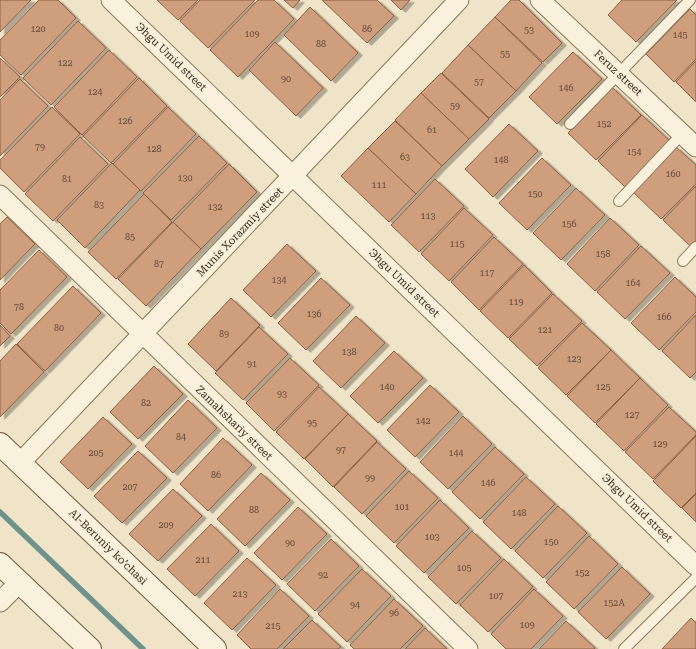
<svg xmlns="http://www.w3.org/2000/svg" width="696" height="649" viewBox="0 0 696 649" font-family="'Roboto Serif',serif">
<defs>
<filter id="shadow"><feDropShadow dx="4.5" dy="2.5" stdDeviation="0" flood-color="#0004"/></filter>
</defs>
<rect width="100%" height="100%" fill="#f0e4c8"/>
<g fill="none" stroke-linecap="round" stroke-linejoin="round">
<polyline stroke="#6f938a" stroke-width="5.5" points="0,512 143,649"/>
</g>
<g fill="#cf9f7d" stroke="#8d5f41" filter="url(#shadow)">
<polygon points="0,0 31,0 0,32"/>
<polygon points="39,0 58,0 76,18 21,75 0,55 0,40"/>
<polygon points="157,0 198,0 178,20"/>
<polygon points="200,0 255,0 208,48 180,21"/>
<polygon points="258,0 274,0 294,19 238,77 210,50"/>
<polygon points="284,0 300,0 293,8"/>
<polygon points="322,0 377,0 394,16 367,43"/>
<polygon points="391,0 410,0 401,10"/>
<polygon points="511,0 519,0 562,43 543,62 495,17"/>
<polygon points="622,0 677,0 636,42 608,15"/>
<polygon points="310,7 358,53 331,81 284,35"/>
<polygon points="690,9 696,15 696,59 674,82 646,54"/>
<polygon points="495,17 542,63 516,91 468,45"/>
<polygon points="78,21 106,48 51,105 23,78"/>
<polygon points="275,42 323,88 296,116 249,70"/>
<polygon points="468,45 516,91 489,118 442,73"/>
<polygon points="109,50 137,77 82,135 54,107"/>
<polygon points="573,52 602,79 557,124 529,97"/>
<polygon points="0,58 20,77 0,97"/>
<polygon points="696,61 696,102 676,82"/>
<polygon points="441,73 489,119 469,139 421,93"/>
<polygon points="139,78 167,106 111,163 83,136"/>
<polygon points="20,79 48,106 0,156 0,100"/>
<polygon points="612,87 641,115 596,160 568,133"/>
<polygon points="421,93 469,139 442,166 395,120"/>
<polygon points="52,107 80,134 24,192 0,168 0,160"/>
<polygon points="168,107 196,134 141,191 113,164"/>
<polygon points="642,115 671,142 626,188 598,161"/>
<polygon points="395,121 442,166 416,194 368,148"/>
<polygon points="509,124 538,151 493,197 465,169"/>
<polygon points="199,136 227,163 171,220 143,193"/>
<polygon points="80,137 108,164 53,221 25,194"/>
<polygon points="676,147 696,165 696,184 661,219 633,192"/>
<polygon points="368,148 416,194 389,222 341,176"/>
<polygon points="542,158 571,185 527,230 499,203"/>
<polygon points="112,163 140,190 85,248 57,220"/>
<polygon points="229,164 257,192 201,249 173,222"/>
<polygon points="435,179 464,206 419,252 391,225"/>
<polygon points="696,186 696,242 691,247 663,220"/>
<polygon points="576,188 605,215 561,260 533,233"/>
<polygon points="144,194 172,222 116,279 88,252"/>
<polygon points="464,208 493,235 449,281 421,254"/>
<polygon points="7,217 35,244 0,280 0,224"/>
<polygon points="610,218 639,245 595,291 567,264"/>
<polygon points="173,222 201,249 146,306 118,279"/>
<polygon points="494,237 523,264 479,310 451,282"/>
<polygon points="287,244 316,271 271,317 243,290"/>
<polygon points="641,246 670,273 625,319 597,292"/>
<polygon points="39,250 67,277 11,334 0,323 0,290"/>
<polygon points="524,265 552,293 508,338 480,311"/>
<polygon points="675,277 696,297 696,312 659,350 631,323"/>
<polygon points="321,278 350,305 306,350 278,323"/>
<polygon points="73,286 101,313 45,371 17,344"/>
<polygon points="553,294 582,321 537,366 509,339"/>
<polygon points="231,298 260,325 216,371 188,344"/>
<polygon points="696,315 696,372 690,378 662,351"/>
<polygon points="356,316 385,343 341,388 313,361"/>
<polygon points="582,323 611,350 566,395 538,368"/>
<polygon points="0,325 10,336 0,346"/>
<polygon points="259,327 288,354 243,400 215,373"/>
<polygon points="16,344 44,372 0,417 0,361"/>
<polygon points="611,350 640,378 595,423 567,396"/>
<polygon points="394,351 423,378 378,423 350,396"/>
<polygon points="290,358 319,385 274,431 246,403"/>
<polygon points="154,366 183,394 138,439 110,412"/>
<polygon points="640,378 668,405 624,451 596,424"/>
<polygon points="430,385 459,412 415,457 387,430"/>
<polygon points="319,387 348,414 304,459 276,432"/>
<polygon points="188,400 217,428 173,473 145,446"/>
<polygon points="669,407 696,432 696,435 653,479 625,452"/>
<polygon points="348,414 377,441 333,487 305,459"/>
<polygon points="463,416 492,444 448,489 420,462"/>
<polygon points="103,417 132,444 88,489 60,462"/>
<polygon points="696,436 696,493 681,508 653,481"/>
<polygon points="223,438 252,465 208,511 180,484"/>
<polygon points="377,442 406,469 362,514 334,487"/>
<polygon points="495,447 524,474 480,519 452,492"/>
<polygon points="138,451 167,478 122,523 94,496"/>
<polygon points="409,471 438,498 394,543 366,516"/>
<polygon points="261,473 290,500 245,546 217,519"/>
<polygon points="526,477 555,504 511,549 483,522"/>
<polygon points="173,489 202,516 158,561 129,534"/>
<polygon points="696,494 696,522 682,508"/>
<polygon points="440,500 469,528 424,573 396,546"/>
<polygon points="558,506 587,533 543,578 515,551"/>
<polygon points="298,507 327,534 282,580 254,553"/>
<polygon points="211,524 239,551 195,596 167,569"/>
<polygon points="472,531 501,558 456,604 428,577"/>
<polygon points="589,536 618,564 574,609 546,582"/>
<polygon points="331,539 359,566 315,611 287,584"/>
<polygon points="247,558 276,585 232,630 204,603"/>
<polygon points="504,559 533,587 488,632 460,605"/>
<polygon points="622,567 650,594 606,639 578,612"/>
<polygon points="362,569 391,596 347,642 318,614"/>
<polygon points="280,589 309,616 277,649 251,649 237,635"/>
<polygon points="534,589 563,616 531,649 506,649 491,634"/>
<polygon points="394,599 423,626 400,649 354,649 350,645"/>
<polygon points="691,618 696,623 696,649 662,649"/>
<polygon points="312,620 341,647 338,649 283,649"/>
<polygon points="566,621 595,648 594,649 539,649"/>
<polygon points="425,628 447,649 405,649"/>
</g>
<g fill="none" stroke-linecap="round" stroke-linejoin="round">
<g stroke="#8d765c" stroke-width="12">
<g id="service">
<polyline points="570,124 690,0"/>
<polyline points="619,201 682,134"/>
<polyline points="683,261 696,247"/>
<polyline points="624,649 696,578"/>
</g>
</g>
<g stroke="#8d765c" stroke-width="21">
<g id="minor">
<polyline points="111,0 696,566"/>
<polyline points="540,0 696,147"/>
<polyline points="0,195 468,649"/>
<polyline points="20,463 459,0"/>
<polyline points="0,602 19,583"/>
</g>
</g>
<g stroke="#6f573f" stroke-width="24">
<g id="secondary">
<polyline points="0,444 215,649"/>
<polyline points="0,564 90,649"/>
</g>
</g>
<use href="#service" stroke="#faf1dc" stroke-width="10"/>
<use href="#minor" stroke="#faf1dc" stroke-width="19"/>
<use href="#secondary" stroke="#faf1dc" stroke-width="22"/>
</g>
<g text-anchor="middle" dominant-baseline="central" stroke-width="3.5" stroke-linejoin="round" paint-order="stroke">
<g font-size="9" fill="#624a37">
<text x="38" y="29">120</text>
<text x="367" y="29">86</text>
<text x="529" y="30">53</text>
<text x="252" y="34">109</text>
<text x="680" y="35">145</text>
<text x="321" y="44">88</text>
<text x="505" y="54">55</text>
<text x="65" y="63">122</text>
<text x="286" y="79">90</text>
<text x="479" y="82">57</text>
<text x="566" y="88">146</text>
<text x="95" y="92">124</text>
<text x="455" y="106">59</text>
<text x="125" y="121">126</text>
<text x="604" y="124">152</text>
<text x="432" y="130">61</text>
<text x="40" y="147">79</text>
<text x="154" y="149">128</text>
<text x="634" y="152">154</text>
<text x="405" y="157">63</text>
<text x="501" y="160">148</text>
<text x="673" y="174">160</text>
<text x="185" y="178">130</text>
<text x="67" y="179">81</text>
<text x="379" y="185">111</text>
<text x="535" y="194">150</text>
<text x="99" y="205">83</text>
<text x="215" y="207">132</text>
<text x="428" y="216">113</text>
<text x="569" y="224">156</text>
<text x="130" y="237">85</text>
<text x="457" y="244">115</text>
<text x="603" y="254">158</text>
<text x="159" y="264">87</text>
<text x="487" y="273">117</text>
<text x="279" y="280">134</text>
<text x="633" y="283">164</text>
<text x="516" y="302">119</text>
<text x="19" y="307">78</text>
<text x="314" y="314">136</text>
<text x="664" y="317">166</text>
<text x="59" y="328">80</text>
<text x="545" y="330">121</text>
<text x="224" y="334">89</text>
<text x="349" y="352">138</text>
<text x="574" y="359">123</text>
<text x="252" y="364">91</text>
<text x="387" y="387">140</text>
<text x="603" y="387">125</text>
<text x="282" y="394">93</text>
<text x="146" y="403">82</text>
<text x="632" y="415">127</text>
<text x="423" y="421">142</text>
<text x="312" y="423">95</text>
<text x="181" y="437">84</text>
<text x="660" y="444">129</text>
<text x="341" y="450">97</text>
<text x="96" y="453">205</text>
<text x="456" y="453">144</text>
<text x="216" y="475">86</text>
<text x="370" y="478">99</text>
<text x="488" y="483">146</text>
<text x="130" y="487">207</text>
<text x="402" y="507">101</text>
<text x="254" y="510">88</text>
<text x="519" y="513">148</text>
<text x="166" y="525">209</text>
<text x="432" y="537">103</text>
<text x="551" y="542">150</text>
<text x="290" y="543">90</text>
<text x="203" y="560">211</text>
<text x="464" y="568">105</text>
<text x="582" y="573">152</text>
<text x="323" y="575">92</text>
<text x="240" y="594">213</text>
<text x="496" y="596">107</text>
<text x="614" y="603">152А</text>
<text x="355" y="605">94</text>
<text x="394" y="613">96</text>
<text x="527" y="625">109</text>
<text x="273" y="626">215</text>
</g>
<g font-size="11" fill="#3d2e20" stroke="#f7eed8">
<text transform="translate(171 57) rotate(44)">Эhgu Umid street</text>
<text transform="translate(618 73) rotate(43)">Feruz street</text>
<text transform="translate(240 232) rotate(-46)">Munis Xorazmiy street</text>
<text transform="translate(404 283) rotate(44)">Эhgu Umid street</text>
<text transform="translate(234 423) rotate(44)">Zamahshariy street</text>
<text transform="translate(637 508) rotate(44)">Эhgu Umid street</text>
<text transform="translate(108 547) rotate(44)">Al-Beruniy ko’chasi</text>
</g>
</g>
</svg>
